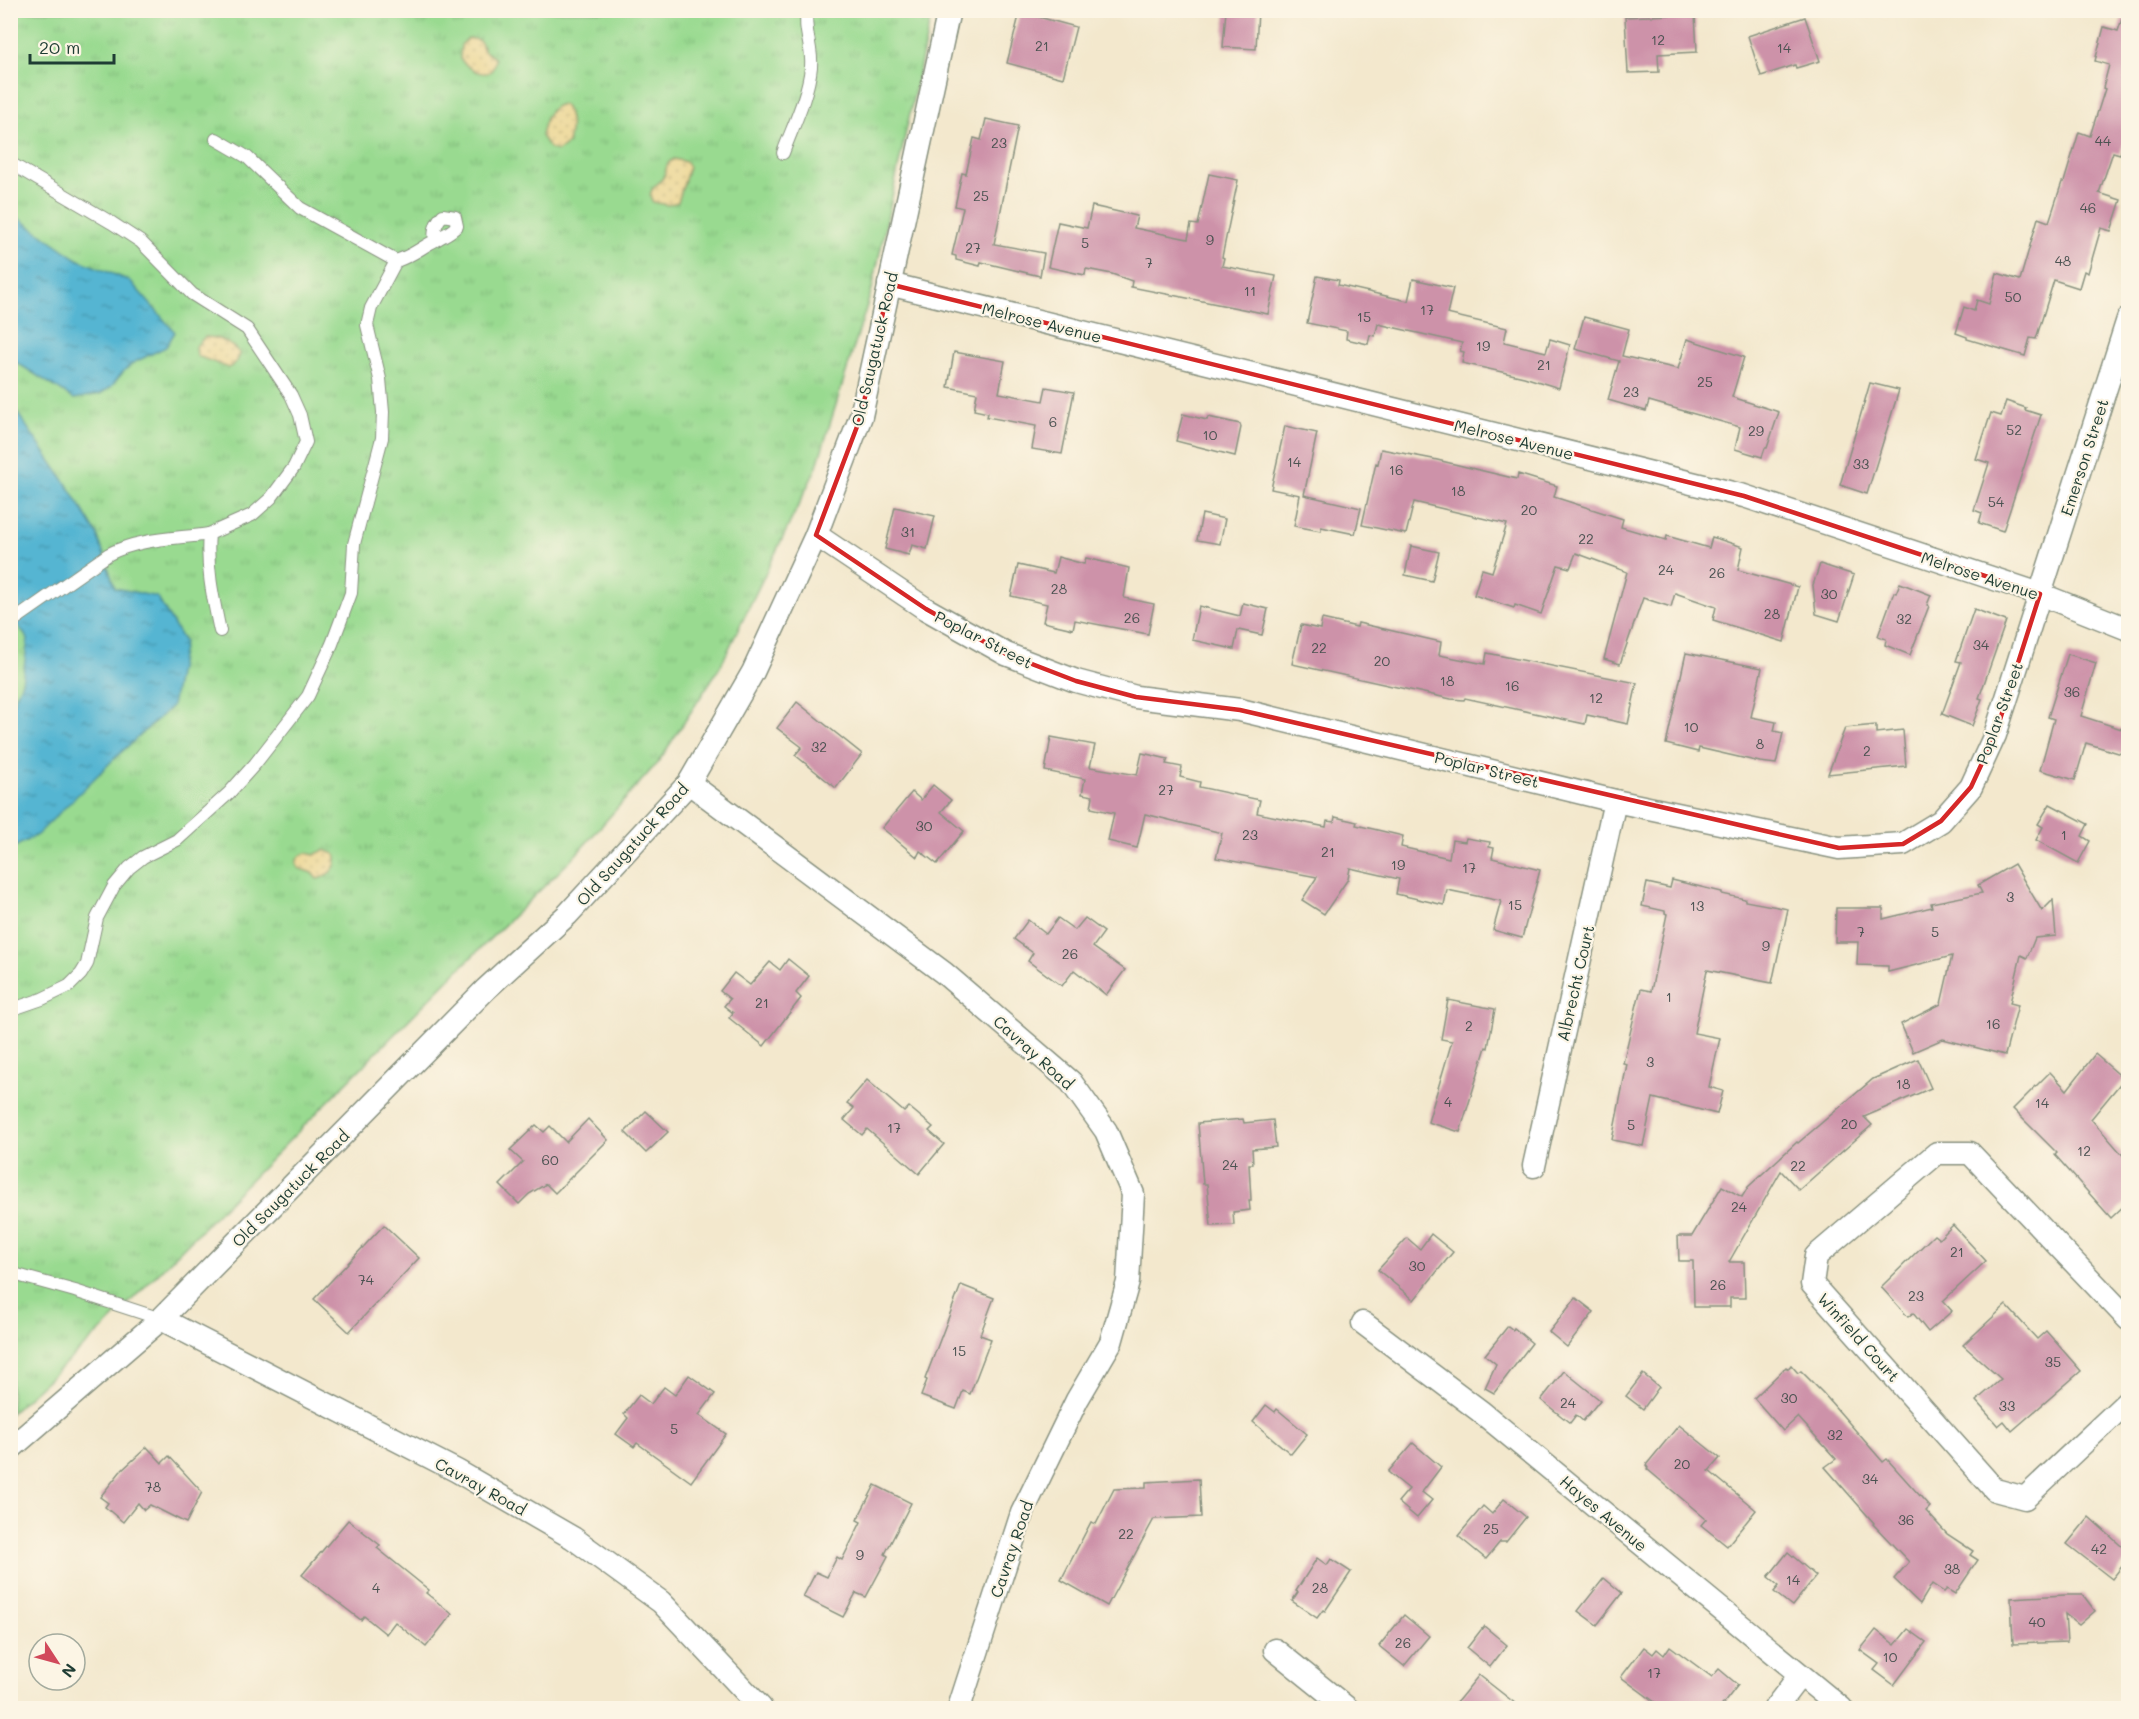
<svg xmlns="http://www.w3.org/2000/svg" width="2139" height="1719" viewBox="0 0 2139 1719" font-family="Mali,sans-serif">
<defs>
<pattern id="grass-tufts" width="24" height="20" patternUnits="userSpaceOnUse" patternTransform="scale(1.5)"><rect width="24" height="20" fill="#99da90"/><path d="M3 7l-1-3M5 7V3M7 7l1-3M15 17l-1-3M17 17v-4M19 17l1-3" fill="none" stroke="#83bc7d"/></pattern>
<pattern id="sand-dots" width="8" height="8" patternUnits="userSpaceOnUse" patternTransform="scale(1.5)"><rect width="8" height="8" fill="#eeda9e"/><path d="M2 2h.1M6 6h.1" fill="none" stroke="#ccbc89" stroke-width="1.8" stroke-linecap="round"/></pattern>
<pattern id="water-ripples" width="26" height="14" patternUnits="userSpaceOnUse" patternTransform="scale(1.5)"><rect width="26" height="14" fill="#54b5d2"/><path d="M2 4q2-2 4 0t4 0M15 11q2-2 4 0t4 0" fill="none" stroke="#4594ab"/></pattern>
</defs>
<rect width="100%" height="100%" fill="#fcf5e5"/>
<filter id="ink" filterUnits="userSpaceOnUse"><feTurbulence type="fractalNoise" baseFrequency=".0167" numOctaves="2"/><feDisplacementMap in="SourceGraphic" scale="12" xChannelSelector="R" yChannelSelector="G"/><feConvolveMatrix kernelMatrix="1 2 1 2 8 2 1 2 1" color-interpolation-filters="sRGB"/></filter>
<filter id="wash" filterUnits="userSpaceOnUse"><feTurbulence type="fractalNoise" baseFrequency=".008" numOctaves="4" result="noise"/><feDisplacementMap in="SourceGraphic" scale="24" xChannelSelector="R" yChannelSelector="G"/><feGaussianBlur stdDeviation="1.35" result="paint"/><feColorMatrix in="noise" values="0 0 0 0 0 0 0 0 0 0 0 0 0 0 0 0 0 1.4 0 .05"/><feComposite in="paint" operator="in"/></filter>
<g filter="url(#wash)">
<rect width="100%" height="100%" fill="#f3e8cd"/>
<polygon fill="url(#grass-tufts)" stroke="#5c8c62" stroke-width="1.5" points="11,11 932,11 872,289 816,469 720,667 659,761 572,859 452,976 104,1328 11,1413"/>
<g fill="url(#sand-dots)" stroke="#868c69" stroke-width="1.5">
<path d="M468,38C489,41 477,45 487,53C489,55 493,56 495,59C494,84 470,71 460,59L461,45Z"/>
<path d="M563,104C573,115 571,130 568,143L558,151L550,149L541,136C544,121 548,106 563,104Z"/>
<path d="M674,159L686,162L689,167L678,202L668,205L653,202C644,189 661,185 665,174C667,166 666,163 674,159Z"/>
<path d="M205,337C218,337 231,343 240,354L237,361L229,368L197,356L196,346Z"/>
<path d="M324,850L335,854C340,866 328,877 317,879L312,873L298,868L296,863C297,857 301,855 306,853L314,855Z"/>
</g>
<g fill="url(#water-ripples)" stroke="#3a7983" stroke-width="1.5">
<polygon points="10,212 79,260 130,281 175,332 166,347 133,363 123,372 111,387 100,394 74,399 11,359"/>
<polygon points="11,406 14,408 72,492 97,534 115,588 157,597 184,642 172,706 116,757 37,835 11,849 11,707 22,682 28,639 11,616"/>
</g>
<g id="blocks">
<g fill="#cd92a9">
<polygon points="1226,10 1258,10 1256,49 1223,47"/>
<polygon points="1020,12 1076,27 1063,78 1007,63"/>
<polygon points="1695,14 1697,52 1658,54 1659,72 1628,73 1625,17"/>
<polygon points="1805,17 1820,61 1796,68 1795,65 1761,76 1748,36"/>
<polygon points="2122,19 2128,20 2128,144 2124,143 2120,154 2113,152 2099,193 2121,200 2111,231 2101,228 2088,273 2084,271 2079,288 2054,280 2036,339 2030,338 2025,356 1967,339 1967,337 1956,333 1964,307 1974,311 1977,300 1989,304 1997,273 2020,280 2038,218 2049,222 2062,182 2064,182 2079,132 2090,136 2105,89 2103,88 2109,65 2095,61 2104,27 2118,31"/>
<polygon points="986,119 1018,126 994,244 1044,253 1040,276 981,262 980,266 956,260 956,256 952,255 963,208 955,206 962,173 966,174 974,138 981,140"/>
<polygon points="1209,174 1238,180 1222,257 1224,258 1222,266 1276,276 1268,314 1131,287 1132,281 1112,274 1086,269 1085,275 1048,267 1058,222 1087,228 1092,206 1137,216 1134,228 1188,239 1191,224 1198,225"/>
<polygon points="1317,276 1339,280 1338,285 1408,301 1413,279 1453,288 1447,314 1507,328 1504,342 1546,352 1550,339 1570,345 1559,388 1524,377 1462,363 1464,352 1460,351 1462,343 1378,324 1375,336 1370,335 1368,344 1346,339 1347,331 1307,323"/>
<polygon points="1584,317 1629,329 1622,356 1678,369 1687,339 1744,357 1732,397 1779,412 1767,448 1765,448 1762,457 1735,449 1740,427 1649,401 1646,411 1608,400 1619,361 1575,349"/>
<polygon points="954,352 1005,361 999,393 1043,401 1046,387 1074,392 1062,454 1032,449 1036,426 987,417 988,413 974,410 977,393 948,387"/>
<polygon points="1870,383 1899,390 1867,494 1840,485"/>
<polygon points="2006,401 2026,408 2025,410 2041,415 2003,531 1979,523 1982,513 1974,510 1989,463 1976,459 1991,413 2001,416"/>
<polygon points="1183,414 1207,420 1208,417 1240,424 1241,427 1235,456 1176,441"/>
<polygon points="1285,426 1317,433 1304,495 1361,508 1355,534 1321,527 1321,531 1294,526 1300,495 1271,489"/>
<polygon points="1381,449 1433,459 1517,479 1518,474 1557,486 1554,497 1623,519 1621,527 1666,540 1667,536 1709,548 1712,537 1743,547 1738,570 1798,587 1784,642 1713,620 1716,607 1675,593 1671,607 1643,598 1620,664 1604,659 1627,572 1576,553 1570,568 1558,565 1541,614 1515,605 1514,608 1474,595 1482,569 1492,572 1507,524 1414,502 1406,534 1362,525 1376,463 1378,464"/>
<polygon points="895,507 935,516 927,549 912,545 909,555 885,549"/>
<polygon points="1202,514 1225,519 1220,544 1197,540"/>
<polygon points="1411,546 1439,552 1432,581 1405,575"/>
<polygon points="1058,557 1084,564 1086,558 1129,568 1124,598 1154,604 1148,634 1075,620 1073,629 1043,622 1047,604 1011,596 1018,565 1054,573"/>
<polygon points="1820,564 1854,575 1839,621 1816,614 1813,585"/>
<polygon points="1900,583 1931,595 1927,605 1929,606 1910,655 1885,645 1886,639 1878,636 1894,592 1896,593"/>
<polygon points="1243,603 1268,609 1262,635 1238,630 1234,649 1192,640 1199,606 1240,616"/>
<polygon points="1974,609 2006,621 1979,698 1982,699 1972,726 1942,714 1961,662 1956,661"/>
<polygon points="1322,619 1357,627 1358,623 1441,642 1439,655 1485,664 1487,653 1637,683 1628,724 1587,715 1585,724 1465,698 1464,700 1451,699 1292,664 1301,625 1320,629"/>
<polygon points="1686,653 1762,668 1751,717 1776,722 1774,731 1783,733 1776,764 1760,762 1699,748 1698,752 1666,744"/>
<polygon points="2068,654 2096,663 2081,716 2128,731 2128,756 2086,743 2075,780 2040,770 2054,719 2048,717"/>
<polygon points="797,702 862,754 836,788 795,755 802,747 777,728"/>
<polygon points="1876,725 1876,733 1903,730 1906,766 1828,774 1845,728"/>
<polygon points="1051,737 1095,745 1090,767 1137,775 1142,753 1168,759 1166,764 1182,767 1180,777 1200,782 1199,787 1260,800 1257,813 1326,827 1327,821 1334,822 1335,817 1357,822 1356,825 1403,836 1401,847 1449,858 1452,840 1465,842 1466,838 1490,842 1489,847 1494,848 1492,858 1540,870 1522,938 1493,930 1501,901 1447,890 1444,905 1396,894 1399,879 1350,868 1348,879 1324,914 1302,900 1317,877 1216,858 1222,833 1145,814 1137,848 1108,841 1114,813 1091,808 1093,796 1082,794 1085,779 1045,771"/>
<polygon points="933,785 951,800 941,812 964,831 937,864 920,851 917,857 882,828 912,792 921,800"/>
<polygon points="2050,804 2088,824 2082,836 2090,841 2078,863 2036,840 2043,827 2038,824"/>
<polygon points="2014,864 2042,911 2053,900 2056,936 2035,938 2027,958 2021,955 2010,1003 2018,1005 2005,1055 1943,1039 1913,1052 1901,1024 1941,1004 1952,956 1888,972 1888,966 1857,965 1858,942 1835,942 1836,908 1883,908 1883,919 1932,907 1931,903 1982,893 1978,885"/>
<polygon points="1672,880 1722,892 1722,894 1745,899 1745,901 1788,909 1772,983 1707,970 1694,1033 1720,1038 1709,1087 1723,1091 1717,1114 1653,1098 1643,1146 1612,1140 1627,1064 1623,1063 1637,1004 1641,989 1651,991 1667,914 1665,913 1665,911 1642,906 1647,883 1670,888"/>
<polygon points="1058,918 1075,930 1085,918 1104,932 1093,947 1125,970 1106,995 1074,970 1062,986 1028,961 1033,953 1014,939 1028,920 1046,934"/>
<polygon points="788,959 809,976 796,993 801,998 764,1046 729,1018 733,1013 724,1006 730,999 720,991 734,973 750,985 770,962 780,970"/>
<polygon points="1448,1000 1495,1009 1488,1048 1486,1047 1460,1132 1428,1122 1452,1041 1441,1039"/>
<polygon points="2095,1054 2124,1079 2091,1119 2128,1161 2128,1202 2111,1218 2055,1155 2057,1153 2013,1109 2050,1072 2067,1090"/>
<polygon points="1918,1059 1931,1088 1864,1117 1872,1125 1799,1190 1781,1171 1729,1262 1744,1262 1745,1298 1730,1298 1730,1307 1694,1307 1693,1261 1679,1261 1678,1236 1692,1236 1722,1186 1742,1197 1748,1187 1797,1142 1798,1143 1873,1079"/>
<polygon points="867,1080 904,1112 909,1107 933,1127 929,1131 944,1144 919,1174 867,1129 862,1135 844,1120 854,1108 847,1103"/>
<polygon points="646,1111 668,1132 646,1153 625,1132"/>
<polygon points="588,1119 608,1140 555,1193 546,1184 529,1194 519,1204 500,1185 523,1162 510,1150 536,1125 544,1132 550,1126 566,1142"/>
<polygon points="1243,1119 1244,1123 1273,1120 1276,1147 1252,1149 1253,1164 1249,1164 1251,1200 1249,1200 1250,1210 1233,1212 1234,1225 1211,1226 1207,1184 1203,1184 1198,1123"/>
<polygon points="384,1225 419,1258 349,1332 314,1299"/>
<polygon points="1953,1225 1986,1261 1943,1301 1952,1311 1928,1332 1913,1313 1908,1317 1881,1287 1934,1235 1939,1239"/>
<polygon points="1431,1234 1453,1252 1414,1300 1378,1270 1407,1238 1420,1249"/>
<polygon points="961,1285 994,1298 980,1335 991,1339 970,1394 963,1391 956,1409 921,1396 927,1380 925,1379"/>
<polygon points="1576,1298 1594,1312 1567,1347 1549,1332"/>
<polygon points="2006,1305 2037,1339 2046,1331 2081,1371 2012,1431 2004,1421 1998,1426 1976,1401 2001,1379 1963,1345"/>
<polygon points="1508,1326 1513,1330 1514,1328 1532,1343 1494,1393 1485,1388 1496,1364 1485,1355"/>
<polygon points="1791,1365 1798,1373 1801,1371 1823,1393 1883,1462 1887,1459 1930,1507 1926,1511 1947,1534 1973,1551 1970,1555 1978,1560 1955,1594 1947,1589 1944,1592 1932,1584 1920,1604 1894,1579 1909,1562 1873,1524 1874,1523 1825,1467 1836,1459 1798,1417 1783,1431 1754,1398 1786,1367 1788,1369"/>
<polygon points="1564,1371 1600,1400 1583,1421 1576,1415 1570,1423 1541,1400"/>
<polygon points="1643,1374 1659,1387 1643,1409 1626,1396"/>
<polygon points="689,1375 715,1394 699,1415 726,1434 691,1482 637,1443 634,1447 616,1434 628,1418 624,1414 639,1395 651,1404 664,1387 675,1395"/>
<polygon points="1266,1405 1275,1412 1277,1409 1307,1434 1291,1454 1253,1422"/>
<polygon points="1679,1425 1720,1458 1709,1471 1756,1510 1727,1546 1701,1525 1706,1519 1647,1469 1648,1468 1646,1465"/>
<polygon points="1413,1443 1441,1467 1422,1492 1432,1500 1417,1518 1398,1502 1409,1489 1388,1472"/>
<polygon points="147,1447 162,1463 169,1456 202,1492 186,1523 150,1505 144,1510 138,1503 123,1522 105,1507 108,1503 100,1497 120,1472"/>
<polygon points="1199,1479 1201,1517 1154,1519 1107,1606 1061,1580 1091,1522 1096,1524 1114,1489 1146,1488 1146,1482"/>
<polygon points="875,1485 911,1503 885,1554 888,1556 866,1597 856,1593 843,1617 803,1597 816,1572 827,1577 837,1557 842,1560 861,1522 857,1520"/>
<polygon points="1504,1499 1526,1517 1506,1542 1500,1542 1486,1559 1458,1536 1483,1506 1492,1514"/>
<polygon points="2089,1517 2128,1552 2128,1559 2112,1579 2067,1544"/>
<polygon points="348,1520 380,1545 377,1548 429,1590 426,1593 452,1614 426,1647 395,1622 386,1634 364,1616 361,1620 302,1575"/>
<polygon points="1788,1552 1816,1576 1792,1606 1774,1592 1779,1586 1768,1577"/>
<polygon points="1317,1558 1327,1565 1331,1559 1351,1572 1325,1611 1323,1610 1317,1618 1292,1601 1298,1592 1296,1591"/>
<polygon points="1604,1578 1622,1593 1597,1625 1578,1611"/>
<polygon points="2065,1595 2083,1595 2095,1611 2079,1625 2065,1614 2067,1642 2013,1644 2011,1598"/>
<polygon points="1404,1615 1429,1636 1404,1666 1379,1646"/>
<polygon points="1484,1626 1507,1645 1490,1667 1467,1648"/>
<polygon points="1908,1629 1926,1642 1894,1685 1874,1670 1879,1664 1860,1650 1876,1630 1895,1645"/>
<polygon points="1670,1646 1712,1677 1719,1669 1738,1685 1720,1708 1663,1708 1621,1677 1644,1647 1653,1654 1657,1649 1664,1655"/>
<polygon points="1479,1675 1521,1708 1452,1708"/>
</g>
</g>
</g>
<g filter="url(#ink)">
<use href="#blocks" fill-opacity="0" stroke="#899280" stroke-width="1.5"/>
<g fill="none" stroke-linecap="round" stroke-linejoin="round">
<g stroke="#899280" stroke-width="14">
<g id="service">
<path d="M216,139L247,157L300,208L396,261C414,255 420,248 436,240C444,235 450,233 457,226L455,217L443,215C436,222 433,230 435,240"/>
<path d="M783,153C793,126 808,96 811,67C813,48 803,30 807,10"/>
<path d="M10,163L112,223L141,242L192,294L247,329L291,395L300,415L306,442L294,467L271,498L252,515L209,534C206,567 213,598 220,631"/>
<path d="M10,623L109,554C140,538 175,539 209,534"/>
<polyline points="10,1010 42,999 69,986 81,974 87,964 97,918 114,886 129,868 143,857 177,840 229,793 255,764 308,696 332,644 351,593 354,544 382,438 383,412 380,379 367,325 371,308 396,261"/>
<polyline points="10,1273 75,1291 161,1319"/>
</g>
</g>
<g stroke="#899280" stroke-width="25">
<g id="minor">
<polyline points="889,284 1744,496 2040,594 2128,629"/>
<polyline points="816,535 926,609 1006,654 1076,681 1136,697 1240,710 1615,801 1839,848 1903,844 1941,821 1971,787 1995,735 2128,319"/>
<polyline points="689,783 944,973 1071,1082 1106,1131 1133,1194 1128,1282 1111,1342 1077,1400 1022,1513 959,1708"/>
<polyline points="1534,1166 1615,801"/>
<polyline points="161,1319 457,1471 573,1538 661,1602 761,1708"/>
<polyline points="2128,1319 1970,1153 1937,1153 1816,1256 1812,1284 1995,1490 2025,1498 2128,1401"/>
<polyline points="1363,1323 1480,1411 1841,1708"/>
<polyline points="10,1449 161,1319 486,989 567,915 689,783 753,672 816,535 861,416 949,10"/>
<polyline points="1275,1650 1347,1708"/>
<polyline points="1775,1708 1800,1675"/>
</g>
</g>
<use href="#service" stroke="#fff" stroke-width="12"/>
<use href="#minor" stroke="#fff" stroke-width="22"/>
</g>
</g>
<path fill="none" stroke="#d62828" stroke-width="4.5" stroke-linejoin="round" d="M889,284L1744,496L2040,594L1995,735L1971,787L1941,821L1903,844L1839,848L1240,710L1136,697L1076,681L1006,654L926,609L816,535L861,416Z"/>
<g text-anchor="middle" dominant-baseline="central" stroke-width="4.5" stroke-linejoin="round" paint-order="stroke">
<g font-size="14" fill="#4a5251">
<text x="1658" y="39">12</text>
<text x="1042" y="45">21</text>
<text x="1784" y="47">14</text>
<text x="2103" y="140">44</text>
<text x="999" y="142">23</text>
<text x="981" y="195">25</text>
<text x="2088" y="207">46</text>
<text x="1210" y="239">9</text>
<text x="1085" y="242">5</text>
<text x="973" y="247">27</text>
<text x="2063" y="260">48</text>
<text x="1149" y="262">7</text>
<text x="1250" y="290">11</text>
<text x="2013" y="296">50</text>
<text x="1427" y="309">17</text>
<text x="1364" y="316">15</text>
<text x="1483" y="345">19</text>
<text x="1544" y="364">21</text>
<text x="1705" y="381">25</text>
<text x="1631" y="391">23</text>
<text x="1053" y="421">6</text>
<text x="2014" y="429">52</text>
<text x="1756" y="430">29</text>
<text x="1210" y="434">10</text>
<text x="1294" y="461">14</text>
<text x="1861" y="463">33</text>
<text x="1396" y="469">16</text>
<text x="1458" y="490">18</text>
<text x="1996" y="501">54</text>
<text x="1529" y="509">20</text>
<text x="908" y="531">31</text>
<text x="1586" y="538">22</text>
<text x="1666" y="569">24</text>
<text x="1717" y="572">26</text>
<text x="1059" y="588">28</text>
<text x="1829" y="593">30</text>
<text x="1772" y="613">28</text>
<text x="1132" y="617">26</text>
<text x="1904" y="618">32</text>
<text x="1981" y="644">34</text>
<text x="1319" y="647">22</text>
<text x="1382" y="660">20</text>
<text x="1447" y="680">18</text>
<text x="1512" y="685">16</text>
<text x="2072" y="691">36</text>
<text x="1596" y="697">12</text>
<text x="1691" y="726">10</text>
<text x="1760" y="743">8</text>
<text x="819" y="746">32</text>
<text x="1867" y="750">2</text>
<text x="1166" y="789">27</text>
<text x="924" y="825">30</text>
<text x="1250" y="834">23</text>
<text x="2064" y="834">1</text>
<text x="1328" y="851">21</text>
<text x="1398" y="864">19</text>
<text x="1469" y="867">17</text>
<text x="2010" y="896">3</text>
<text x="1515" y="904">15</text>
<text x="1697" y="905">13</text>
<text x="1861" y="931">7</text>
<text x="1935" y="931">5</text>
<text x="1766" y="945">9</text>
<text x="1070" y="953">26</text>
<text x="1669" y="996">1</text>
<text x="762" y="1002">21</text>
<text x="1993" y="1023">16</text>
<text x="1469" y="1025">2</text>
<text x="1650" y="1061">3</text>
<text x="1903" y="1083">18</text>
<text x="1448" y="1101">4</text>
<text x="2042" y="1102">14</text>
<text x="1849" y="1123">20</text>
<text x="1631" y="1124">5</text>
<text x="894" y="1127">17</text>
<text x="2084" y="1150">12</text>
<text x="550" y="1159">60</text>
<text x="1230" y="1164">24</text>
<text x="1798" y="1165">22</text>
<text x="1739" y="1206">24</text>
<text x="1957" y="1251">21</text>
<text x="1417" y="1265">30</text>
<text x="366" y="1279">74</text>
<text x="1718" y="1284">26</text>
<text x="1916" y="1295">23</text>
<text x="959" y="1350">15</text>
<text x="2053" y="1361">35</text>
<text x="1789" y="1397">30</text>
<text x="1568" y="1402">24</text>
<text x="2007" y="1405">33</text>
<text x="674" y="1428">5</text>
<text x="1835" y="1434">32</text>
<text x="1682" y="1463">20</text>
<text x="1870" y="1478">34</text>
<text x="153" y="1486">78</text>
<text x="1906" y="1519">36</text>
<text x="1491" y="1528">25</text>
<text x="1126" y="1533">22</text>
<text x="2099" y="1548">42</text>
<text x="860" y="1554">9</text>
<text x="1952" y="1568">38</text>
<text x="1793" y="1579">14</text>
<text x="376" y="1587">4</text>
<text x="1320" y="1587">28</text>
<text x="2037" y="1621">40</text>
<text x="1403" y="1642">26</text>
<text x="1890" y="1656">10</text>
<text x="1654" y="1672">17</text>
</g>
<g font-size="16" fill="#1f3d34" stroke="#fcf5e5">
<text transform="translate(1042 322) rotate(14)">Melrose Avenue</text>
<text transform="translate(874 349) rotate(-77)">Old Saugatuck Road</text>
<text transform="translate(1514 439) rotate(14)">Melrose Avenue</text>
<text transform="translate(2084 457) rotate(-72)">Emerson Street</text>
<text transform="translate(1980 575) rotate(18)">Melrose Avenue</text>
<text transform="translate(984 639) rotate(27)">Poplar Street</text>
<text transform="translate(1999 713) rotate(-70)">Poplar Street</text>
<text transform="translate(1487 769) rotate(14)">Poplar Street</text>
<text transform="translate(632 844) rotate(-48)">Old Saugatuck Road</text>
<text transform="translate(1575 983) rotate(-77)">Albrecht Court</text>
<text transform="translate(1034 1052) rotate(42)">Cavray Road</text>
<text transform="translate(290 1188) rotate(-45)">Old Saugatuck Road</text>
<text transform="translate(1859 1337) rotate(48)">Winfield Court</text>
<text transform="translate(481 1486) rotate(29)">Cavray Road</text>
<text transform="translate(1604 1513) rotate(40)">Hayes Avenue</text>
<text transform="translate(1011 1549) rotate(-71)">Cavray Road</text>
</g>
</g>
<rect width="2139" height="1719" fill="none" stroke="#fcf5e5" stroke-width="36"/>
<g transform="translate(57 1662) rotate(126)"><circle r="28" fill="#fcf5e5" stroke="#a4ab9e" stroke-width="1.5"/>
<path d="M0-4.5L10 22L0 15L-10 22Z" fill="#d1495b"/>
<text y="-9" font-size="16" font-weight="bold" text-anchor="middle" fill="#1f3d34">N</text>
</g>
<path d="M30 54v9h84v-9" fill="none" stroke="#1f3d34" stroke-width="3"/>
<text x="39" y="54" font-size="18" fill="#1f3d34" stroke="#fcf5e5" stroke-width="4.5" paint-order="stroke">20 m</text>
</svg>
